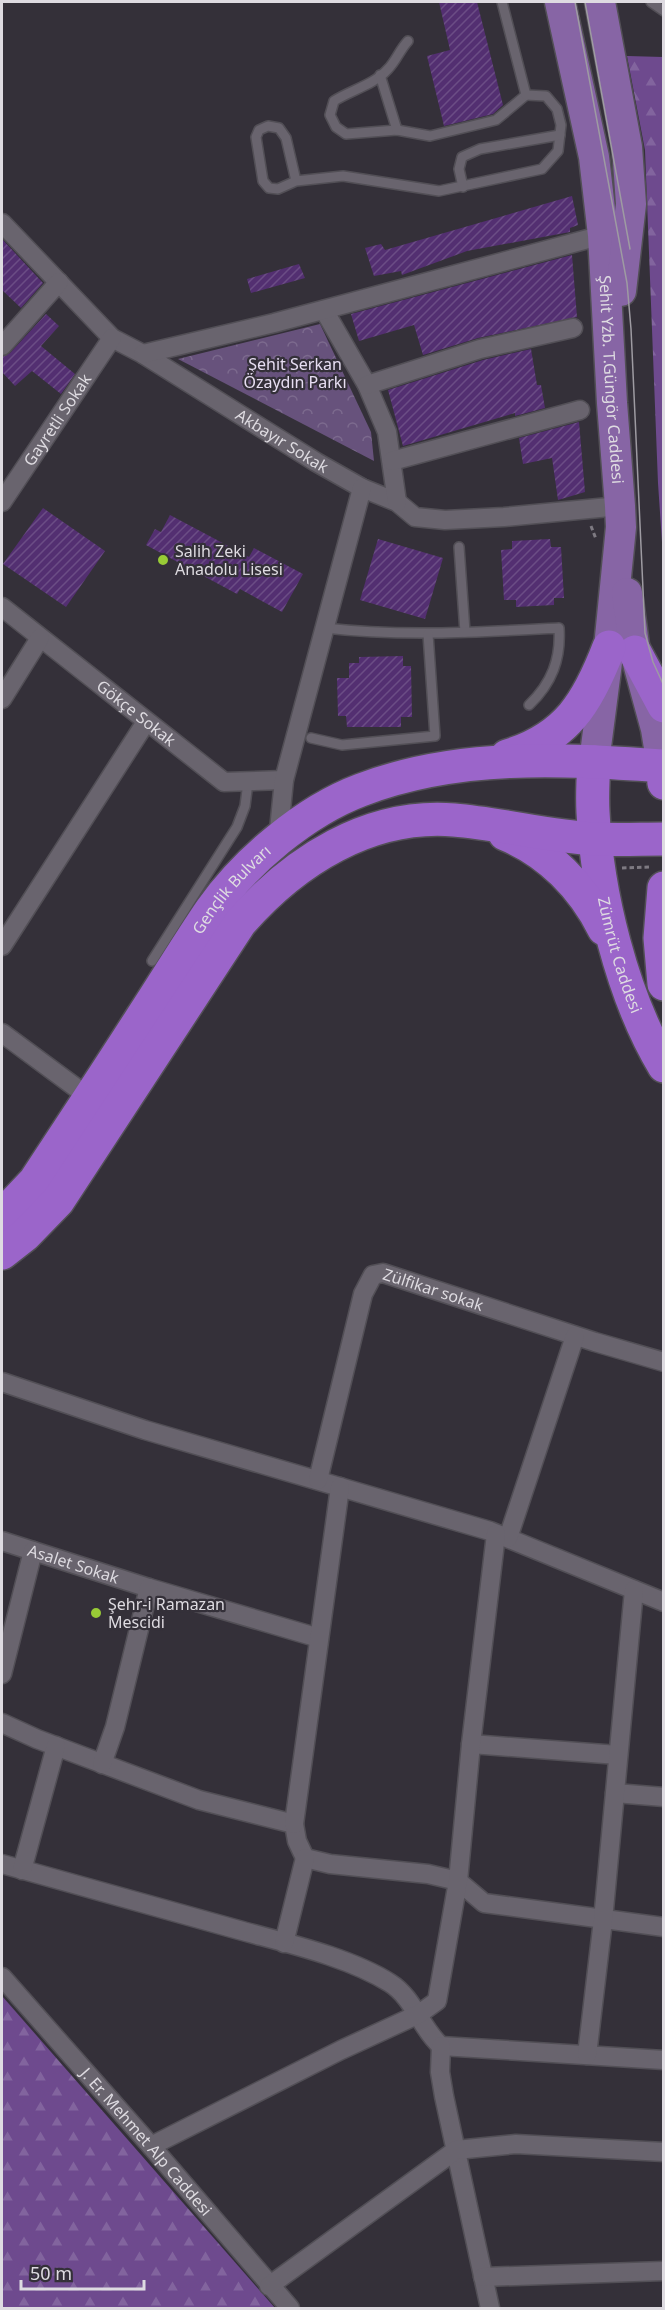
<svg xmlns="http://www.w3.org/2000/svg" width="665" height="2310" viewBox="0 0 665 2310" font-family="'Noto Sans',sans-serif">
<defs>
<pattern id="forest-firs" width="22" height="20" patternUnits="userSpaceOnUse" patternTransform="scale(1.5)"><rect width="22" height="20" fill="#6e4a8e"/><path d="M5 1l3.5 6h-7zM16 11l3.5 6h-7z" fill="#82649e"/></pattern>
<pattern id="park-crowns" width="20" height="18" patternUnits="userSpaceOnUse" patternTransform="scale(1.5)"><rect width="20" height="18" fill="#67527c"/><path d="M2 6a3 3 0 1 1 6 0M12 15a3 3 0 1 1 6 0" fill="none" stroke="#7c6a8e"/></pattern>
<pattern id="building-hatch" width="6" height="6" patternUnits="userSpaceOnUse" patternTransform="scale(1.5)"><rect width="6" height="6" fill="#532f71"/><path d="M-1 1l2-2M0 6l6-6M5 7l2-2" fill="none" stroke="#6b4d85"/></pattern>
</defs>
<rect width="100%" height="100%" fill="#343039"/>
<g fill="url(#forest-firs)">
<polygon points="627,56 663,57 663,557 658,483 645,150"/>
<polygon points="2,1996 275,2308 2,2308"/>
</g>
<polygon fill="url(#park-crowns)" points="320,324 371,432 374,461 178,359"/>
<g fill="url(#building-hatch)">
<polygon points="439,2 477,2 503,105 493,114 444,126 427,56 450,50"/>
<polygon points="572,196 578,225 570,228 570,232 467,251 402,275 401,271 374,276 365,248 381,244 385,250"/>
<polygon points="2,239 43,283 21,308 2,290"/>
<polygon points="572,255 577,317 478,338 423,355 414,325 359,341 351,314"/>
<polygon points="299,264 305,278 251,293 247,279"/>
<polygon points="46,314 59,326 41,346 75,374 61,394 32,371 15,386 2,372 2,357 10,353"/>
<polygon points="531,349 537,385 541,385 545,408 515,416 515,413 403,446 388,390 483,360"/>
<polygon points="579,422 585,492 558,500 552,458 523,464 519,438"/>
<polygon points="43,508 105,551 66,607 3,564"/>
<polygon points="170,515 249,557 254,548 303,574 282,612 240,589 237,594 146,545 155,529 161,532"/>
<polygon points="378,539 443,558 425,619 360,600"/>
<polygon points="550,539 551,547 561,547 564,598 554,598 554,605 516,607 516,600 504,600 501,550 512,549 512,541"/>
<polygon points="403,656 403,666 411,666 412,717 401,717 401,727 347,727 346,716 338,716 337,678 349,678 349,663 359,663 359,657"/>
</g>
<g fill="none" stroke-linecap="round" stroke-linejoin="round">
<g stroke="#524f56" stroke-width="12">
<g id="lane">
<polyline points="651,2 664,11"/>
<path d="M408,41C399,51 396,61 388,69C374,85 351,90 334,101L330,115L336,127L346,134L397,130L430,136L496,120L526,95"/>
<polyline points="380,75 397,130"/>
<polyline points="296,181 286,138 279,128 268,126 259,130 256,137 263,181 269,188 278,189 296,181 343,176 439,191 542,169 558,151 561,125 557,109 546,96 526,95 502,2"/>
<polyline points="463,187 459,169 462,157 480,149 560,135"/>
<polyline points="459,547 465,632"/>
<path d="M325,628C403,637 481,632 559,628C561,659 552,683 529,705"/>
<polyline points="311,738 342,745 435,736 428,634"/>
<polyline points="152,961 237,827 245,806 248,782"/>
</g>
</g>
<g stroke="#524f56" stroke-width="21">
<g id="street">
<path id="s1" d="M2,223L112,338L143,354L316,462L362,488L397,502L415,517L445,520L504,517L620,506"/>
<polyline points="324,310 367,385 387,432 397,502"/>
<polyline points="2,346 59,282"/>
<polyline points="143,354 274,323 603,235"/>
<polyline points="367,385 480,349 573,328"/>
<polyline points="392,461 580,410"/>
<path id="s2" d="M2,502L112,338"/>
<path id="s3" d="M2,607L224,782L284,780"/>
<polyline points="2,699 40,638"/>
<polyline points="278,840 284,780 362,488"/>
<polyline points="2,946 146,722"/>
<polyline points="2,1033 90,1098"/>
<polyline points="2,1382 145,1430 490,1531 664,1602"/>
<path id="s4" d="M318,1480L363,1294L373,1275L383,1273L595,1342L664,1362"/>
<polyline points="508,1538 575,1336"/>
<path id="s5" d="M2,1541L149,1588L319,1638"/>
<polyline points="2,1674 33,1551"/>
<polyline points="2,1723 37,1739 199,1800 294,1824 297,1841 305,1858 330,1864 428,1874 458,1881 484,1903 664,1927"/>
<polyline points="471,1744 618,1755"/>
<polyline points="102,1764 115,1727 149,1588"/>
<polyline points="615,1793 664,1797"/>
<polyline points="294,1824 340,1487"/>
<path d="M2,1864C81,1886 160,1908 239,1930C286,1943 349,1957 390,1983C414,1998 421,2029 441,2046L664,2060"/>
<polyline points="22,1870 56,1746"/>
<polyline points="284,1943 305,1858"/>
<path id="s6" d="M2,1977L151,2146L290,2308"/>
<polyline points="441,2046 440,2072 444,2096 490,2308"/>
<polyline points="587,2055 603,1920 634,1590"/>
<polyline points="151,2146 341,2050 419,2014 437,2001 458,1881 471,1744 496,1534"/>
<polyline points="483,2277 664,2271"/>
<polyline points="269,2286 456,2150 516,2144 664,2152"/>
</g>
</g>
<g stroke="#524f56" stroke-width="33">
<g id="primary">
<path id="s7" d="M560,2L594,157L603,235L612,403L620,506L621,527L609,647L594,762"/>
<polyline points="600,2 627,147 631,204 621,291"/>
<polyline points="627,593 635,652 656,729 662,766"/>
</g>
</g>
<g stroke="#524f56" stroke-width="36">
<g id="highway">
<polyline points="635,652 664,706"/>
<path d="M507,756C567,738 588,702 609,647"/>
<path id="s8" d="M594,762C593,778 592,795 593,812C597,893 622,996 664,1066"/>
<path d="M505,834C549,852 583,887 604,929"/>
<polyline points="664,888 660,938 664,984"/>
<path id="s9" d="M2,1216L35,1181C71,1126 107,1072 142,1017C165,982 187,945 211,910C246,861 305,811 361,790C457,753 562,759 662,766L664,783"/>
<path d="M2,1253L25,1235L58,1201L240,923C294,861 369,813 454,820C501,824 548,836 595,839C618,840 641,839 664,839"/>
</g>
</g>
<g stroke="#7e7a82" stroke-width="3" stroke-dasharray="4.5 3" stroke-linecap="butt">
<polyline points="591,526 596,539"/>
<polyline points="622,868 651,867"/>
</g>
<use href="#lane" stroke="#69646e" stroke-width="9"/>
<use href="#street" stroke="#69646e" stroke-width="18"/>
<use href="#primary" stroke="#8765a5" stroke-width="30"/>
<use href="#highway" stroke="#9b65ca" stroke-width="33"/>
<g stroke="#9e9ba2" stroke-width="1.5">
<polyline points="575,2 627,283 631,329 645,633 653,662 664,686"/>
<polyline points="585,2 630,249"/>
</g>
</g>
<g fill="#98cb36" stroke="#343039" stroke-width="2">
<circle cx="163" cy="560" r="6"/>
<circle cx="96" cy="1613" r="6"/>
</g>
<g text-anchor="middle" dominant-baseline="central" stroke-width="4.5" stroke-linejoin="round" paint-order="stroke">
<g font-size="16" fill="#e7def2" stroke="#343039">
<text x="295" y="364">Şehit Serkan<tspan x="295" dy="18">Özaydın Parkı</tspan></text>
</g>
<g font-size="16" fill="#dedbe1" stroke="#343039">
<text stroke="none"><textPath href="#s7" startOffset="382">Şehit Yzb. T.Güngör Caddesi</textPath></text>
<text stroke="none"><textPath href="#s2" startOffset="99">Gayretli Sokak</textPath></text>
<text stroke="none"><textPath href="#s1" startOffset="358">Akbayır Sokak</textPath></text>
<text stroke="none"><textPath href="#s3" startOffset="171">Gökçe Sokak</textPath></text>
<text stroke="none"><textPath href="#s9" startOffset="400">Gençlik Bulvarı</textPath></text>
<text stroke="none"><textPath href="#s8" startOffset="196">Zümrüt Caddesi</textPath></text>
<text stroke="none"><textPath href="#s4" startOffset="276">Zülfikar sokak</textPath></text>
<text stroke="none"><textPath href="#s5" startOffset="75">Asalet Sokak</textPath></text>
<text stroke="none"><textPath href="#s6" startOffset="219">J. Er. Mehmet Alp Caddesi</textPath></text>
</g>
<g font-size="16" fill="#dedbe1" stroke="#343039" text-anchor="start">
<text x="175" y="551">Salih Zeki<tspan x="175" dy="18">Anadolu Lisesi</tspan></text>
<text x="108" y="1604">Şehr-i Ramazan<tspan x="108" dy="18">Mescidi</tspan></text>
</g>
</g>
<rect width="665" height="2310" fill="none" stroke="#dedbe1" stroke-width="6"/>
<path d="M21 2280v9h123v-9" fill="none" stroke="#dedbe1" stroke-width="3"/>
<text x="30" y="2280" font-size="18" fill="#dedbe1" stroke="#343039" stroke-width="4.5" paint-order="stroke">50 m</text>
</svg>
